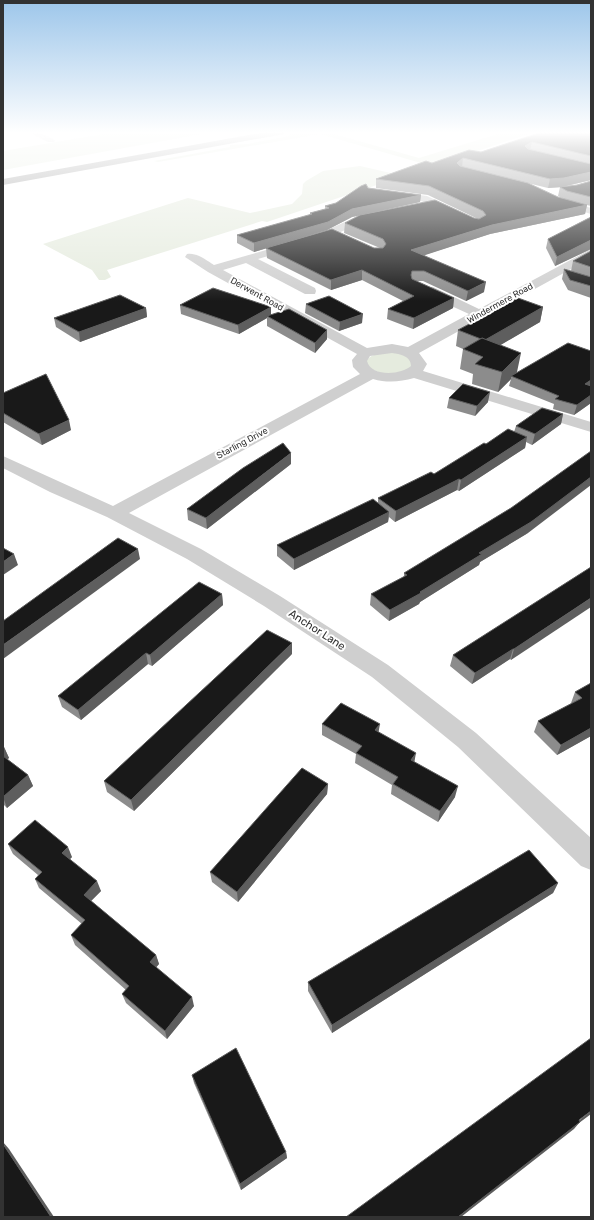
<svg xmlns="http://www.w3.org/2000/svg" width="594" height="1220" viewBox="0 0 594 1220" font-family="Rubik,sans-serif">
<rect width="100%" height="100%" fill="#fff"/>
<g fill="#e5ebde">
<polygon points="121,131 218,131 3,170 3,151"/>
<polygon points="317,131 336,131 327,132 419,158 501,133 494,131 537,131 267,222 262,221 107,270 111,277 105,280 99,280 92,270 43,244 188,198 250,213 292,204 302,194 303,184 306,181 323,171 360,166 395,174 421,163 320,134 158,162 154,161 230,147 230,145 248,144 289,136 290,134"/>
<path d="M384,352L400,353L411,359L413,366L405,372L383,374L371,369L366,362C369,355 377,354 384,352Z"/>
</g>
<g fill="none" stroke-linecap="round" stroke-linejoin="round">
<g fill="#cfcfcf" fill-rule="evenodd">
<polygon points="26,131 36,131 55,140 54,142 48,142"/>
<polygon points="391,191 427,196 461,212 462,214 457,217 421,201 387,196 386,194 387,192"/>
<polygon points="558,198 591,208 591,214 554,203 553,201"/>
<path d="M373,213L377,214L378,216L377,218L362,223L319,241L258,259L315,288L316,291L315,294H305L246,263L223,270L367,348L392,344L408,347L469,314L423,293L422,290L423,287H433L479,309L591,249V258L419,353L427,364L423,371L591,422V432L414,378C400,382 387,383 373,379L129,513L201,549L280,596L388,665L476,733L591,838V870L581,866L458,747L372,677L264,606L187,559L107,517L50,492L3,468V456L113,506L360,374L353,367L352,360L357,354L208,272L185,257L187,254C196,252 206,260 214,265L311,237L354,218ZM392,353C400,354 411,356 411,366C401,375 371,377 367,361L370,356Z"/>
</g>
<polygon fill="#999" fill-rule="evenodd" points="272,131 288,131 284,134 3,185 3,179"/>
</g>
<g fill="#8c8c8c">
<polygon points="545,131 591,131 591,132 589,131 591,132 591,180 562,187 548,188 462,167 564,199 558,196 560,187 577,185 591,181 591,206 587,205 585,214 490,234 424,255 484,292 466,301 423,281 416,281 454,298 453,308 413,329 387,319 388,309 403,301 362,280 331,290 267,258 266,248 380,248 344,233 345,223 474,218 478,219 428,195 376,188 376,179 432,163 481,152"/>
<polygon points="368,188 421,195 420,202 352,217 327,230 254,252 237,243 237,235 310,215 310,213 325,209 325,206 336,203"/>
<polygon points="591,217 591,249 555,266 546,248 548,239"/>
<polygon points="591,251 591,298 568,290 562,279 564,269 571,271 573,261"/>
<polygon points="306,304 362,323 339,331 305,313"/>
<polygon points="180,305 271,307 271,315 327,330 327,339 315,353 267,326 267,318 239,334 181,314"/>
<polygon points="543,307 540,322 500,345 517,372 515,374 591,351 591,403 574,415 553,409 554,404 509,386 511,379 498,392 472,384 473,374 460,369 463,349 456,346 458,330"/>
<polygon points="146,308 147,317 80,342 56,327 54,318"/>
<polygon points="3,393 71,430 42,445 3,422"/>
<polygon points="449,398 488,402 475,416 447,408"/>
<polygon points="563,414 561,424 532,445 526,442 525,448 459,491 457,490 395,522 389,517 388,522 294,570 277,556 277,545 378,503 378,498 434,474 486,444 514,432 516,426"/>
<polygon points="291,464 207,529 188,520 187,509"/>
<polygon points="528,533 480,562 479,565 420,602 419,604 389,621 370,605 371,594 404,577 404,573"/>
<polygon points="591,567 511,660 510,659 472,684 450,666 453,655"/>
<polygon points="222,594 223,605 152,666 148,664 81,720 62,707 58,696"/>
<polygon points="292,654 134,811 107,792 104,781"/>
<polygon points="591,683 591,736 557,755 534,732 538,721 572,703 571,703 575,692"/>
<polygon points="322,724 379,733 455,797 438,822 391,794 392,785 355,763 356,754 322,735"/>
<polygon points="3,746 4,747 9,758 7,759 28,775 33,786 7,808 3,804"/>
<polygon points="328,784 327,794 238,902 212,882 210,872"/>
<polygon points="8,844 72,857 70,859 101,891 91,901 156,955 159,964 156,967 194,1006 167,1039 126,1003 122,994 126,990 75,945 71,935 82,924 39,888 35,879 38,875 13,854"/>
<polygon points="558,883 553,893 332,1033 308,991 308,982"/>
<polygon points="192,1075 286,1152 287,1158 241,1190 194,1083"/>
</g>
<g fill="#5e5e5e">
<polygon points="532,142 530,150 524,154 525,146"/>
<polygon points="463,158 462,167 456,171 457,163"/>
<polygon points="591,172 591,180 562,187 548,188 550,179"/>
<polygon points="421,195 420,202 352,217 327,230 254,252 254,243 352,209"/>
<polygon points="587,205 585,214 490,234 410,260 411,250 492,225"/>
<polygon points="591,240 591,249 555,266 557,257"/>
<polygon points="362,270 362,280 331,290 331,280"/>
<polygon points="486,282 484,292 466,301 468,291"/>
<polygon points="454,298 453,308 413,329 414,318"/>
<polygon points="271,307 271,316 267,316 267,318 239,334 238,325"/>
<polygon points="543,307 540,322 482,356 484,340"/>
<polygon points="146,308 147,317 80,342 79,332"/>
<polygon points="363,314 362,323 339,331 340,322"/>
<polygon points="327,330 327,339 315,353 315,343"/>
<polygon points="521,353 517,372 512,377 511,376 511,379 498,392 502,372"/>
<polygon points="591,380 591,388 585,384"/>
<polygon points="490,392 488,402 475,416 477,406"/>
<polygon points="591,395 591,403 574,415 577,405"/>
<polygon points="563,414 561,424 532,445 535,434"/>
<polygon points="69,420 71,430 42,445 39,434"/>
<polygon points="527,437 525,448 459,491 461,480"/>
<polygon points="291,453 291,464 207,529 206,518"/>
<polygon points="591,477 591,485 528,533 480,562 479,565 420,602 419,604 389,621 390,610 479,553"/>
<polygon points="459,479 457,490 395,522 396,511"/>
<polygon points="389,512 388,522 294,570 294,559"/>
<polygon points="138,549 140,559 3,659 3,645"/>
<polygon points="14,554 18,565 3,575 3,562"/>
<polygon points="222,594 223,605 152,666 150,655"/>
<polygon points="591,598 591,607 511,660 514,649"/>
<polygon points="292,643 292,654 134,811 131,800"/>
<polygon points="513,649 510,659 472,684 475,673"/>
<polygon points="146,653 148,664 81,720 78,710"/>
<polygon points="380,724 378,735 375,730"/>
<polygon points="591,728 591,736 557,755 561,745"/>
<polygon points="4,747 9,758 3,763 3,748"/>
<polygon points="416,753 414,764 411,760"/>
<polygon points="28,775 33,786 7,808 3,797"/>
<polygon points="328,784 327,794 238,902 237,892"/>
<polygon points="458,786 455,797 438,822 440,811"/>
<polygon points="68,847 72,857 66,863 62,853"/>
<polygon points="97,881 101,891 87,905 84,895"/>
<polygon points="558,883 553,893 332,1033 332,1025"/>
<polygon points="156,955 159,964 153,971 150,962"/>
<polygon points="192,997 194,1006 167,1039 165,1031"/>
<polygon points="591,1111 591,1114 579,1123 574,1129 461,1217 458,1217"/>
<polygon points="3,1142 9,1149 54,1217 51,1217 3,1144"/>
<polygon points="286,1152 287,1158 241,1190 240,1184"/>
</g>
<g fill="#191919" stroke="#5e5e5e">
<polygon points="545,131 586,131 591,132 591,156 532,142 525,146 528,149 591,164 591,172 564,178 550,179 463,158 457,163 460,166 528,183 558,197 587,205 492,225 411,250 486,282 468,291 424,271 412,271 411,275 412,279 454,298 414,318 388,309 414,296 362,270 331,280 266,248 332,229 374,248 383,248 386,244 383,239 345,223 360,215 435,200 474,218 479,219 486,215 483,211 429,186 376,179 426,161 432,163 469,150 481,152"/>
<polygon points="591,181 591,197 567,191 560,187 577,185"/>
<polygon points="366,184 368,188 421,195 352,209 328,222 254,243 237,235 312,214 310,213 329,208 325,206 336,203 361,186"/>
<polygon points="591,217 591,240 557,257 548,239"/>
<polygon points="591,251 591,267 573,261"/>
<polygon points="564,269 591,277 591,286 570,280"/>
<polygon points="213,288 271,307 238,325 180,305"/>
<polygon points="120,295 146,308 79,332 54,318"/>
<polygon points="329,296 363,314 340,322 306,304"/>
<polygon points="518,298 543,307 485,340 482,338 481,339 458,330"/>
<polygon points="289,309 327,330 315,343 267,316"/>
<polygon points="482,338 521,353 502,372 475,364 483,357 463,349"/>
<polygon points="568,343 591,351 591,380 585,384 591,386 591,395 577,405 555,399 559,396 511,376"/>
<polygon points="46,374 69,420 39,434 3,413 3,393"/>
<polygon points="463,384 490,392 477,406 449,398"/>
<polygon points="542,408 563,414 535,434 516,426"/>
<polygon points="508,429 527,437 461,480 459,479 396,511 378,498 431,472 434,474 484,443 486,444"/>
<polygon points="283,443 291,453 206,518 187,509 243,468"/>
<polygon points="591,451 591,477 531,522 479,553 482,554 420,592 421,593 390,610 371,594 407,575 404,573 511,508"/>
<polygon points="373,499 389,512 294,559 277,545"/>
<polygon points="118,538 138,549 3,645 3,621"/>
<polygon points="3,548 14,554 3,562"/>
<polygon points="591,567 591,598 514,649 513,649 475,673 453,655"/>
<polygon points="199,582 222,594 150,655 146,653 78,710 58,696"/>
<polygon points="267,630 292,643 131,800 104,781"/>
<polygon points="591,683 591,718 590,718 591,719 591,728 561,745 538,721 582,698 575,692"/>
<polygon points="341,703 380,724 375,730 416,753 411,760 458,786 440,811 393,784 398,777 356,753 362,746 322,724"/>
<polygon points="3,756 28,775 3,797"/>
<polygon points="302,768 328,784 237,892 210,872"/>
<polygon points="35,820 68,847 62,853 97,881 84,895 156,955 150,962 192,997 165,1031 122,994 129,986 71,935 85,920 35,879 42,872 8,844"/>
<polygon points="529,850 558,883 332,1025 308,982"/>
<polygon points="591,1038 591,1111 579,1120 580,1122 458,1217 346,1217"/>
<polygon points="236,1048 286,1152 240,1184 192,1075"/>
<polygon points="3,1144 51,1217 3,1217"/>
</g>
<linearGradient id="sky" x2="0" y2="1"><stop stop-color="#9dc6ea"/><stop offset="0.44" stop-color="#fff"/><stop offset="1" stop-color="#fff" stop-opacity="0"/></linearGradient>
<rect width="594" height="301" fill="url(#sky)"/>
<g text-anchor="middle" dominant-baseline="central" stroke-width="4" stroke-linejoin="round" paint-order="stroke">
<g font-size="9" fill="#323232" stroke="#fff">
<text transform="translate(257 294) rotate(29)">Derwent Road</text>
<text transform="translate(500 303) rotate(-29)">Windermere Road</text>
<text transform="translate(242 443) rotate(-28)">Starling Drive</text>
</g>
<g font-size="11" fill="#323232" stroke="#fff">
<text transform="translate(317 630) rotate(33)">Anchor Lane</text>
</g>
</g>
<rect width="594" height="1220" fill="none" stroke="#323232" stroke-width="8"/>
</svg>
